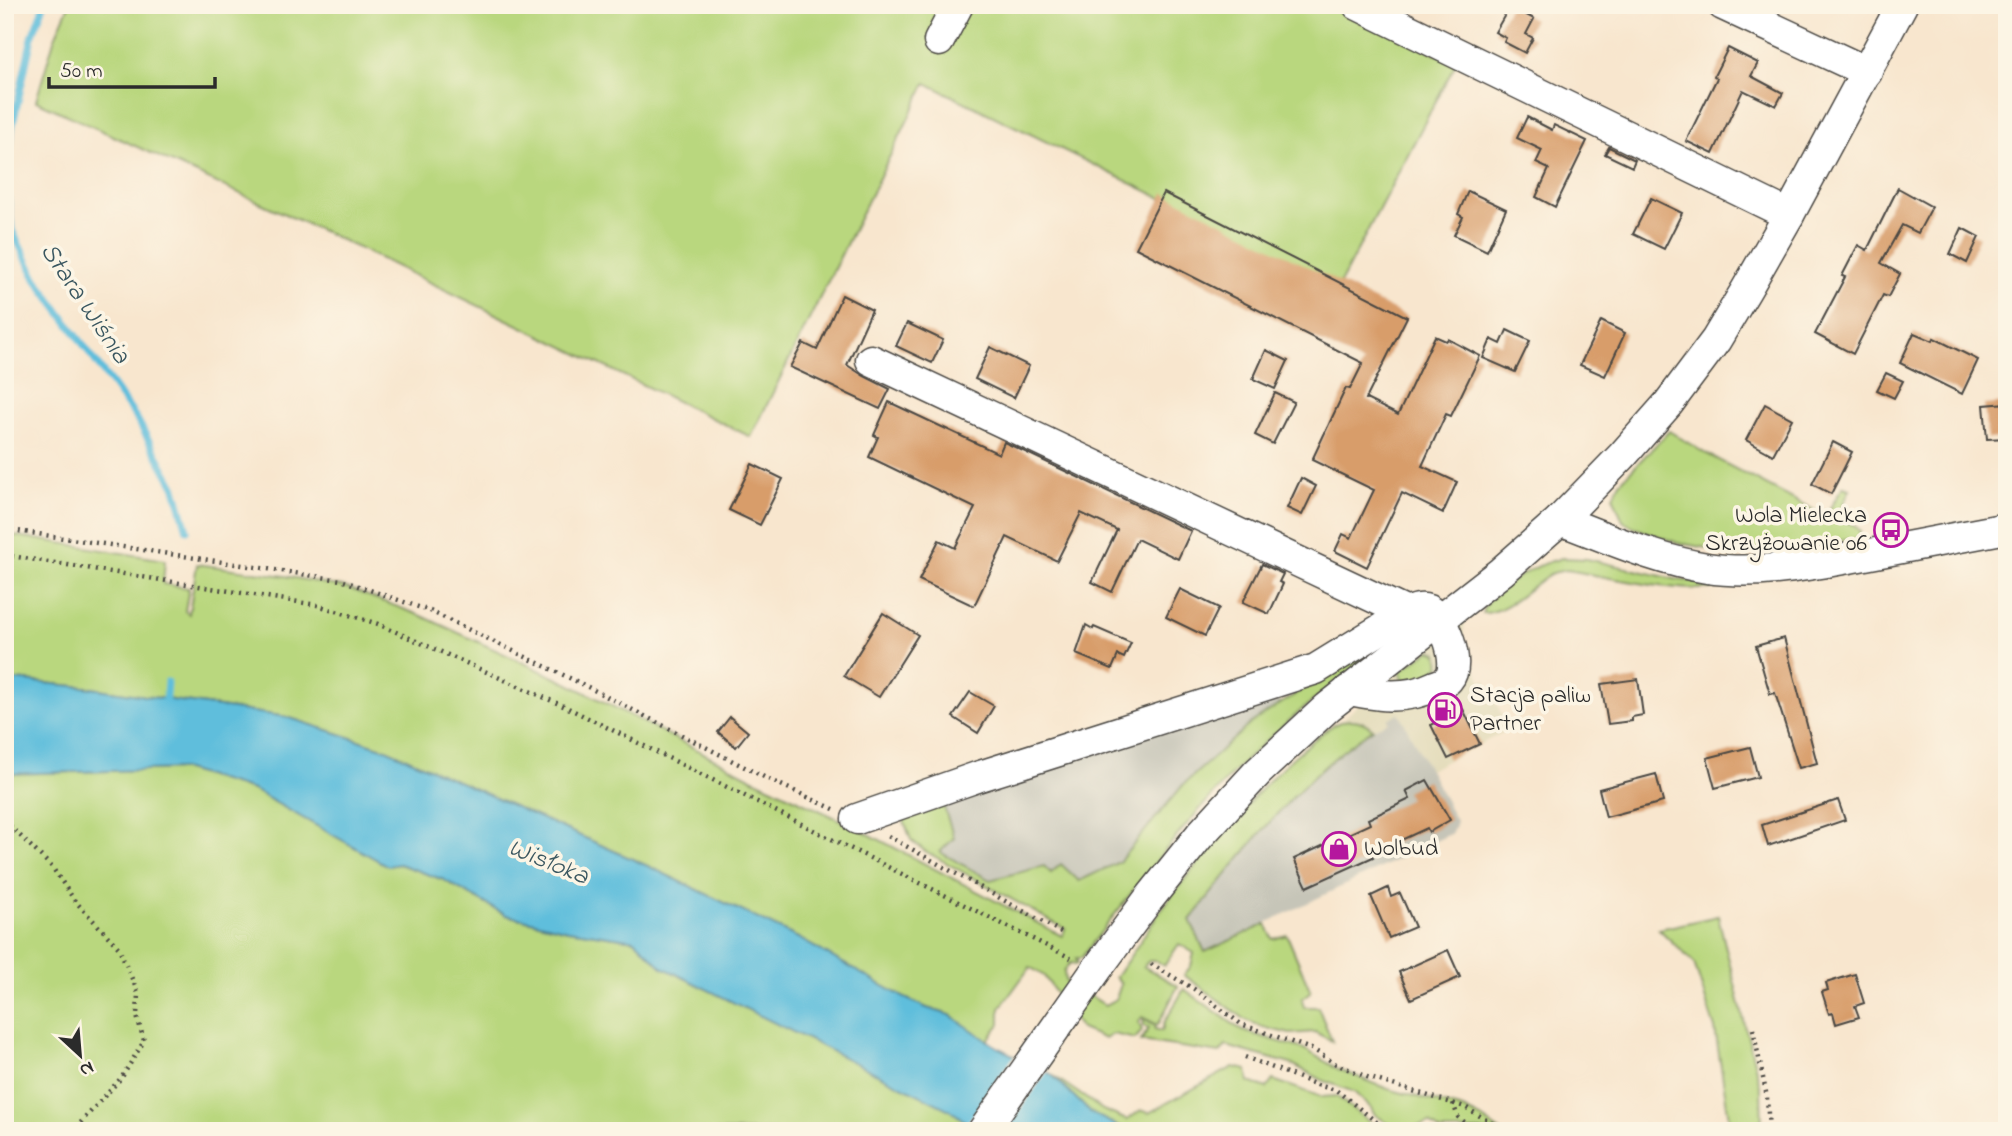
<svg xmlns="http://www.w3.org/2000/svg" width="2012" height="1136" viewBox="0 0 2012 1136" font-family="'Indie Flower',sans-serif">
<rect width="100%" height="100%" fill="#fcf5e5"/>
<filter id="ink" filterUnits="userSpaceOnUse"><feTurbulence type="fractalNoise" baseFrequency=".0143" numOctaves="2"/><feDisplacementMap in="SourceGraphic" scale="14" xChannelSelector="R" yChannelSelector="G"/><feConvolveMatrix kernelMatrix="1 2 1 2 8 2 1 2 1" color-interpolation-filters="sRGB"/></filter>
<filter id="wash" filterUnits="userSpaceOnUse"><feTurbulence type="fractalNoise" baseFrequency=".00686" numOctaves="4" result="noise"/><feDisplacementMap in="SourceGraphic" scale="28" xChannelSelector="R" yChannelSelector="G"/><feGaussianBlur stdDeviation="1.57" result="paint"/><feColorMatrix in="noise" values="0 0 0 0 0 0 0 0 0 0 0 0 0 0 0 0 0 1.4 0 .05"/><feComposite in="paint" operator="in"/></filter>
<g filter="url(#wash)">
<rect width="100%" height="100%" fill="#f8e6ce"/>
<polygon fill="#e3dbba" points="1466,614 1462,644 1466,667 1475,667 1482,681 1485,679 1504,720 1506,731 1429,770 1399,714 1389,722 1373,729 1366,723 1358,721 1341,721 1394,672"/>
<g fill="#c6c5b8">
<polygon points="1274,691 1280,703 1084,915 1044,866 990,880 940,852 918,809"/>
<polygon points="1399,713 1456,821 1452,833 1204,953 1190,920 1260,833 1300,789 1347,746 1373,729 1389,722 1388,719"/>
</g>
<g fill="#b9d77e" stroke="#728154" stroke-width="2">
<polygon points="69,5 1335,5 1456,63 1339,285 926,83 751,437 329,234 36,101 54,40"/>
<polygon points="1669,431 1703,452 1825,516 1843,487 1850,489 1837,518 1854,525 1860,531 1859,538 1766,552 1730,552 1678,543 1633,527 1623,521 1613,496 1620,482"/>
<path d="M5,534L165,560L163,584L189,588L185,611L189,614L197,564L285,576L347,588L422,616L567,683L756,780L859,829L1062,936L1065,929L925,851L911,840L903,818L942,801L954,838L940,852L990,880L1044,866L1051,873L1061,864L1079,881L1119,862L1183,785L1251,723L1401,626L1404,630C1348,672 1293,714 1243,763C1187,819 1140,882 1092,944L1081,958H1076L1078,964L1070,963L1064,971L1065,980L1105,1005L1116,999L1121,984L1115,977C1130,959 1141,939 1154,920C1175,889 1200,860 1224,832C1250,801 1277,769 1309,744C1319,736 1330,724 1344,721C1355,718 1365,722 1373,729C1298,778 1245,852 1190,920L1205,952L1266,924L1273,939L1287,935L1311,992L1302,999L1304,1007H1318L1332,1041L1315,1032L1290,1034L1262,1027L1246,1020L1184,975L1191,966L1194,953L1179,944L1164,966L1157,961H1149L1143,966L1178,986L1158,1025L1142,1017L1139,1022L1142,1031L1135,1039L1113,1034L1105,1039L1081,1029L1044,976L1030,967L1000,1008V1024L987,1041L950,1015L927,1008L905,998L798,938L650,867L386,749L287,717L85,687L5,679Z"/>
<path d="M1562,558L1587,559L1679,580L1720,584L1719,587C1683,595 1605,576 1566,570C1561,571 1555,572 1550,574C1531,585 1506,614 1483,613V609C1501,583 1533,566 1562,558Z"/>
<path d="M1430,650L1438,653L1440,665C1432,674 1415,681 1404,681L1400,671Z"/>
<polygon points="182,769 253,790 388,866 399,864 444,880 506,915 568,930 635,940 662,967 952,1111 967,1123 961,1131 5,1131 5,774"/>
<polygon points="1718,916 1761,1090 1762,1131 1731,1131 1715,1029 1694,963 1659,929"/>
<polygon points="1184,989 1243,1031 1304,1049 1338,1069 1388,1089 1463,1109 1481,1118 1500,1131 1440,1131 1430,1123 1418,1126 1422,1131 1402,1131 1392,1126 1374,1114 1371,1108 1354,1092 1322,1080 1294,1065 1226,1046 1220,1053 1141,1041 1149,1028 1144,1026 1143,1019 1156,1026 1155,1029 1162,1031 1164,1023"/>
<polygon points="1233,1067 1247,1070 1249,1082 1267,1088 1273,1080 1322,1097 1336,1096 1381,1131 1128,1131 1091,1113 1051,1074 1103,1110 1127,1120 1141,1110 1149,1113"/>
</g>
<polygon fill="#5ebedc" stroke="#447484" stroke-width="2" points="5,679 85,687 287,717 386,749 650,867 798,938 905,998 927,1008 950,1015 997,1047 1051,1074 1091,1113 1128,1131 977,1131 952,1111 662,967 635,940 568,930 506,915 444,880 399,864 388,866 253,790 182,769 5,774"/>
<polygon fill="#f8e6ce" points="1016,1053 1049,1069 1005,1131 971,1131 965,1126"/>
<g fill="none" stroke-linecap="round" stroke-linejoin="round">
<g stroke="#5ebedc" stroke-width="7">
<polyline points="44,5 32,37 12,128 6,186 12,230 36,279 137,419 175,488 187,530"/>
<polyline points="165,706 167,682"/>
</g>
</g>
<g id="blocks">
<g fill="#d89d6a">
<polygon points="1510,6 1534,19 1526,34 1533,38 1525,53 1504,42 1506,38 1495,32"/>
<polygon points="1728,48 1758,63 1751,76 1783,93 1776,106 1743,90 1713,154 1686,141 1717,78 1714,76"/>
<polygon points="1527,117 1552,130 1554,125 1587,141 1555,207 1536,197 1549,169 1536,163 1542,150 1517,138"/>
<polygon points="1609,147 1635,160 1632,167 1605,154"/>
<polygon points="1898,188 1932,207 1918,233 1902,225 1881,263 1900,274 1888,297 1883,295 1853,354 1815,334 1845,277 1842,276 1858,245 1867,250"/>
<polygon points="1468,191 1506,209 1487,251 1454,235 1463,217 1458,214"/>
<polygon points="1164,193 1407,317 1366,399 1398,415 1435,336 1446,341 1448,339 1480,356 1451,416 1446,414 1422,466 1457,482 1443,513 1402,493 1367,567 1335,551 1343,534 1351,538 1374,490 1312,460 1346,388 1350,389 1363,363 1136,248"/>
<polygon points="1651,198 1682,213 1664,249 1633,234"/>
<polygon points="1962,228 1979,237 1967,263 1950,254"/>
<polygon points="842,295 872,310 847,365 864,376 890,389 880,409 790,367 803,343 817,350"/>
<polygon points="1601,321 1625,333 1605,376 1580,365"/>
<polygon points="907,323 943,340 932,363 896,346"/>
<polygon points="1507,330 1530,341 1515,372 1483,358 1491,339 1501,344"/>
<polygon points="1914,333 1933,341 1934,338 1978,360 1962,394 1900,363"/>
<polygon points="990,347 1029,366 1014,398 975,379"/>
<polygon points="1266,350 1288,361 1275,389 1253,379"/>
<polygon points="1886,373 1903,381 1894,398 1877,390"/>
<polygon points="1275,393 1294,402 1273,444 1255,435"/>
<polygon points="889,402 999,454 1004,442 1191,531 1178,559 1137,539 1112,592 1092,582 1117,530 1081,513 1057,561 1007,537 974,606 919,580 939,540 955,548 975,508 869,457 878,437 874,435"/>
<polygon points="2007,403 2007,438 1987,439 1984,405"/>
<polygon points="1765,404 1792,419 1773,455 1746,440"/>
<polygon points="1833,442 1852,452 1831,494 1812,484"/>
<polygon points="752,464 783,479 760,525 729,510"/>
<polygon points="1301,478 1316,486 1302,515 1287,508"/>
<polygon points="1262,564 1283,574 1279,582 1283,584 1269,614 1243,602"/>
<polygon points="1180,589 1219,608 1205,636 1166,617"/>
<polygon points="883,613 918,635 879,697 844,676"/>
<polygon points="1086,625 1093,629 1094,627 1131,643 1124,658 1118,655 1112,669 1076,654"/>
<polygon points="1784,638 1817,763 1799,768 1775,693 1770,694 1756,646"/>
<polygon points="1638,679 1643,715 1632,717 1632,721 1608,724 1601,684"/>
<polygon points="970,692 994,706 978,733 953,717"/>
<polygon points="1463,709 1480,744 1448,759 1431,725"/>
<polygon points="730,717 748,732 736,747 718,732"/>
<polygon points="1750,747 1758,777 1715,788 1707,758"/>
<polygon points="1656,774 1663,802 1606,817 1599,789"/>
<polygon points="1427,780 1450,820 1429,832 1427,828 1371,854 1373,857 1307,887 1294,859 1370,824 1368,819 1410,799 1406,791"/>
<polygon points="1838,800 1845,820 1768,846 1762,825"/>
<polygon points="1388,888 1391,897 1400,893 1415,927 1389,938 1371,896"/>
<polygon points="1448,950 1460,977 1411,999 1399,972"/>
<polygon points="1855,974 1864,1003 1855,1006 1859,1017 1836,1024 1833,1013 1829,1014 1822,992 1828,990 1826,983"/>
</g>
</g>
</g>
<g filter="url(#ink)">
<use href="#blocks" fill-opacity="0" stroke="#4a4743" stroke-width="2"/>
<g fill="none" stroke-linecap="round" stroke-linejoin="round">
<g stroke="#4a4743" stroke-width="33">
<g id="minor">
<polyline points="1358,5 1789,215"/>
<polyline points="1723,5 1867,72"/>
<polyline points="939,41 958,5"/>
<polyline points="871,360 1407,613"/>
<path d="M1560,520C1608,538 1656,560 1707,568C1759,576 1814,564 1865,555C1912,546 1960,537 2007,528"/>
<path d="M857,819L977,777L1316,669L1407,613C1414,610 1420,607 1428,610C1445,618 1461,664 1449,678C1446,683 1440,684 1435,686C1406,700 1380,696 1349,690"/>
<polyline points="983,1131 1097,969 1148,900 1200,835 1258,772 1328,707 1501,572 1560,520 1622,456 1668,404 1716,340 1746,290 1789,215 1902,5"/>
</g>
</g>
<g stroke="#4a4743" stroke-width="4.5" stroke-dasharray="2 5" stroke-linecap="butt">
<polyline points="5,529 341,580 430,611 580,683 770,780 836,810"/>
<polyline points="5,555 317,605 378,624 568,708 1071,958"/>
<polyline points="5,821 52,867 75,901 119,948 138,993 137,1016 144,1041 122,1077 73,1131"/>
<polyline points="888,836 1061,932"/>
<polyline points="1151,964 1194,989 1241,1024 1314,1050 1336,1064 1367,1077 1465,1107 1505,1131"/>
<polyline points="1753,1029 1767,1097 1769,1131"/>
<polyline points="1245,1057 1317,1085 1336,1090 1379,1124 1393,1131"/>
<polyline points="1453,1103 1458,1117 1476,1131"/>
</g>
<use href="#minor" stroke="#fff" stroke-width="30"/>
</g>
</g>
<defs>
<g id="bus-ring" transform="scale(1.75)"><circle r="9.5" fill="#fcf5e5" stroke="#b5179e" stroke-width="1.5"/><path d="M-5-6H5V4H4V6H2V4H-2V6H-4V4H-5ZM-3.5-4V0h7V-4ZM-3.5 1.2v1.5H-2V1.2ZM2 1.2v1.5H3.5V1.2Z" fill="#b5179e"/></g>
<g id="fuel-ring" transform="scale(1.75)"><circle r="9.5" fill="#fcf5e5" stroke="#b5179e" stroke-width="1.5"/><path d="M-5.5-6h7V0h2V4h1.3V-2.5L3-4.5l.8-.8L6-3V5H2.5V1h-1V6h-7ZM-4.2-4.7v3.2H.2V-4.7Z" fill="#b5179e"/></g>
<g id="shop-ring" transform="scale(1.75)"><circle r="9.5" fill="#fcf5e5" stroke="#b5179e" stroke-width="1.5"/><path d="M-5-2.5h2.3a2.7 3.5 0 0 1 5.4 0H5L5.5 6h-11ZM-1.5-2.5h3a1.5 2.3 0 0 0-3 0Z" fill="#b5179e"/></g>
</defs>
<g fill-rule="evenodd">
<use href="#bus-ring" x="1891" y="530"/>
<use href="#fuel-ring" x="1445" y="710"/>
<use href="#shop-ring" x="1339" y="849"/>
</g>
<g text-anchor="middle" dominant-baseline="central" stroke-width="7" stroke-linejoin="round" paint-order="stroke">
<g font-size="24" fill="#2b2b2b" stroke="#fcf5e5" text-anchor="start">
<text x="1867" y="516" text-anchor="end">Wola Mielecka<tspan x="1867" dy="28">Skrzyżowanie 06</tspan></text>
<text x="1470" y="696">Stacja paliw<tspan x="1470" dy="28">Partner</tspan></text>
<text x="1364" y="849">Wolbud</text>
</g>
<g font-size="26" font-style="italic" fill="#3a5760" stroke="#fcf5e5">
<text transform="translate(84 304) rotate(56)">Stara Wiśnia</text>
<text transform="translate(548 863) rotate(22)">Wisłoka</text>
</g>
</g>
<rect width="2012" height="1136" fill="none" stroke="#fcf5e5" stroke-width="28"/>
<g transform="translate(80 1055) rotate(154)" stroke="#fcf5e5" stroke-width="5" paint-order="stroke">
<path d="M0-5L12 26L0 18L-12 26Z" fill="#2b2b2b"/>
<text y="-10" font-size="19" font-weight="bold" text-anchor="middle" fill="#2b2b2b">N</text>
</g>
<path d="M49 77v10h166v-10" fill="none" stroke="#2b2b2b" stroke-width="3.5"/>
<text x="60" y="77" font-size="21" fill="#2b2b2b" stroke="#fcf5e5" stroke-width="5" paint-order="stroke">50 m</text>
</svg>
